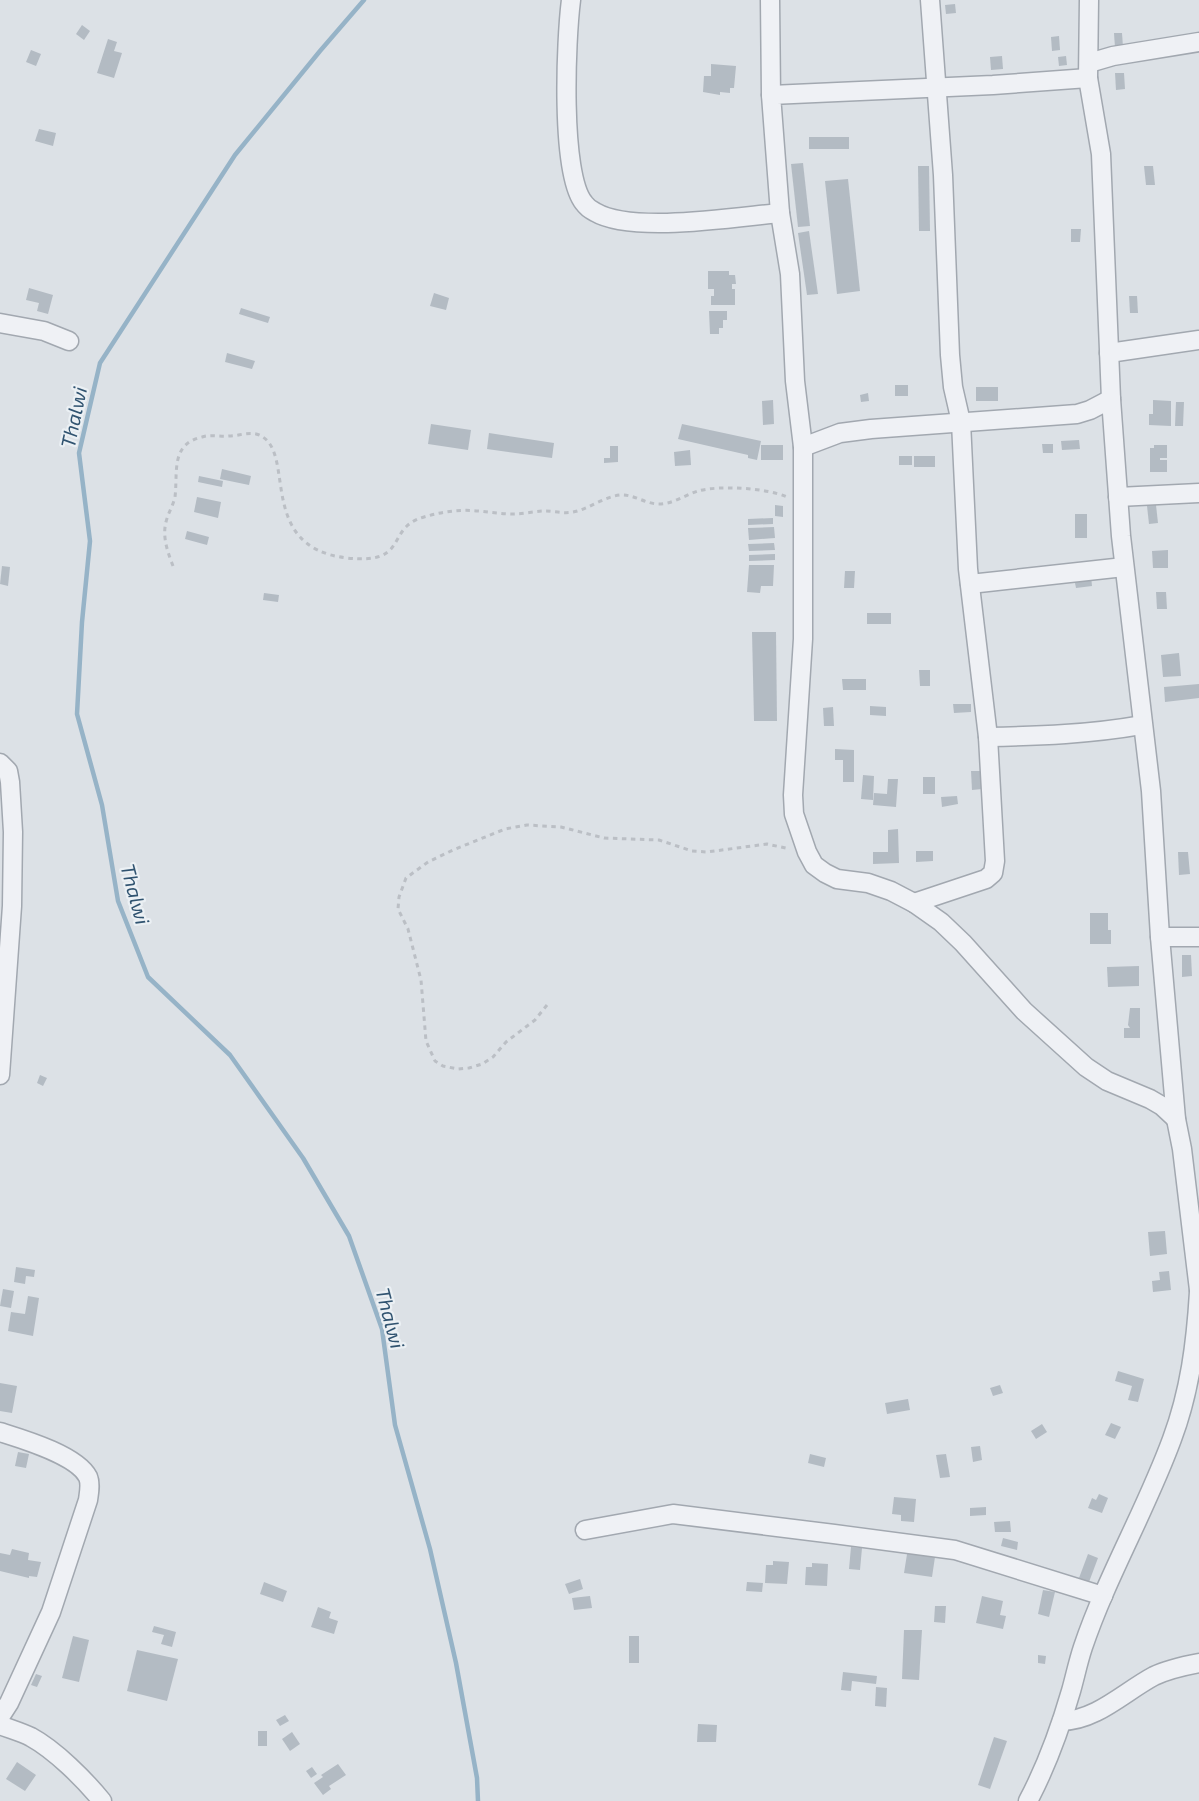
<svg xmlns="http://www.w3.org/2000/svg" width="1199" height="1801" viewBox="0 0 1199 1801" font-family="'Exo 2',sans-serif">
<rect width="100%" height="100%" fill="#dce1e6"/>
<g fill="none" stroke-linecap="round" stroke-linejoin="round">
<polyline stroke="#96b3c7" stroke-width="4.5" points="364,0 320,51 235,155 100,363 79,453 90,541 82,622 77,714 102,805 118,901 148,977 230,1055 303,1158 349,1236 382,1329 395,1425 430,1549 456,1663 477,1778 478,1801"/>
</g>
<g fill="#b3bbc3">
<polygon points="955,4 956,13 946,14 945,5"/>
<polygon points="82,25 90,31 84,40 76,34"/>
<polygon points="1114,33 1122,33 1123,47 1115,48"/>
<polygon points="1059,36 1060,50 1052,51 1051,37"/>
<polygon points="108,39 117,42 114,51 122,53 114,78 97,73"/>
<polygon points="31,50 41,54 36,66 26,62"/>
<polygon points="1002,56 1003,69 991,70 990,57"/>
<polygon points="1066,56 1067,65 1059,66 1058,57"/>
<polygon points="711,64 736,66 734,88 730,88 730,93 720,92 720,95 703,92 704,76 711,76"/>
<polygon points="1115,73 1124,73 1125,89 1116,90"/>
<polygon points="39,129 56,133 53,146 35,141"/>
<rect x="809" y="137" width="40" height="12"/>
<polygon points="803,163 810,226 798,227 791,164"/>
<polygon points="918,166 929,166 930,231 919,231"/>
<polygon points="1144,166 1153,166 1155,185 1146,185"/>
<polygon points="848,179 860,291 837,294 825,181"/>
<polygon points="1071,229 1081,229 1080,242 1071,242"/>
<polygon points="809,231 818,294 807,295 798,233"/>
<polygon points="708,271 729,271 729,275 735,275 736,284 732,284 732,289 735,289 735,305 711,305 711,296 714,296 714,289 708,289"/>
<polygon points="29,288 53,295 48,314 37,311 39,303 26,300"/>
<polygon points="434,293 449,298 446,310 430,306"/>
<polygon points="1129,296 1137,296 1138,313 1130,313"/>
<polygon points="241,308 270,317 268,323 239,314"/>
<polygon points="709,311 727,311 727,320 723,320 723,328 719,328 719,334 710,334"/>
<polygon points="227,353 255,361 252,369 225,362"/>
<rect x="895" y="385" width="13" height="11"/>
<rect x="976" y="387" width="22" height="14"/>
<polygon points="868,393 869,401 861,402 860,395"/>
<polygon points="773,400 774,424 763,425 762,401"/>
<polygon points="1153,400 1171,401 1171,426 1149,425 1149,414 1153,414"/>
<polygon points="1176,402 1184,402 1183,426 1175,426"/>
<polygon points="431,424 471,430 468,450 428,444"/>
<polygon points="682,424 761,441 757,460 748,458 748,455 678,439"/>
<polygon points="489,433 554,443 552,458 487,449"/>
<polygon points="1079,440 1080,449 1062,450 1061,441"/>
<polygon points="1042,444 1053,444 1053,453 1043,453"/>
<rect x="761" y="445" width="22" height="15"/>
<polygon points="1154,445 1167,445 1167,458 1160,458 1160,460 1167,460 1167,472 1150,472 1150,448 1154,448"/>
<polygon points="610,446 618,446 618,462 604,463 604,458 610,458"/>
<polygon points="690,450 691,465 675,466 674,452"/>
<rect x="899" y="456" width="13" height="9"/>
<rect x="914" y="456" width="21" height="11"/>
<polygon points="222,469 251,476 249,485 220,479"/>
<polygon points="199,476 223,481 222,487 198,482"/>
<polygon points="197,497 221,502 218,518 194,512"/>
<polygon points="775,505 783,506 783,517 775,516"/>
<polygon points="1156,505 1158,523 1149,524 1147,506"/>
<rect x="1075" y="514" width="12" height="24"/>
<polygon points="773,518 773,524 748,525 748,519"/>
<polygon points="774,527 775,538 749,540 748,528"/>
<polygon points="187,531 209,537 207,545 185,539"/>
<polygon points="774,543 775,550 749,551 748,544"/>
<polygon points="1168,550 1168,568 1153,568 1152,551"/>
<polygon points="775,554 775,560 749,561 749,555"/>
<polygon points="749,565 774,565 773,586 761,586 760,593 747,592"/>
<polygon points="2,566 10,567 8,586 0,584"/>
<polygon points="845,571 855,571 854,588 844,588"/>
<polygon points="1091,576 1092,586 1076,588 1074,578"/>
<polygon points="1156,592 1166,592 1167,609 1157,609"/>
<polygon points="264,593 279,595 278,602 263,600"/>
<rect x="867" y="613" width="24" height="11"/>
<polygon points="752,632 776,632 777,721 754,721"/>
<polygon points="1179,653 1181,676 1163,677 1161,655"/>
<polygon points="919,670 930,670 930,686 920,686"/>
<polygon points="842,679 866,679 866,690 843,690"/>
<polygon points="1199,684 1199,698 1165,702 1164,687"/>
<polygon points="953,704 971,704 971,712 954,713"/>
<polygon points="870,706 886,707 886,716 870,715"/>
<polygon points="833,707 834,726 824,726 823,708"/>
<polygon points="835,749 854,750 854,782 843,782 843,760 835,760"/>
<polygon points="971,771 981,771 982,789 972,790"/>
<polygon points="863,775 874,776 873,800 861,799"/>
<rect x="923" y="777" width="12" height="17"/>
<polygon points="888,779 898,779 896,807 873,805 874,793 887,794"/>
<polygon points="957,796 958,804 942,807 941,797"/>
<polygon points="898,829 899,863 873,864 873,852 888,852 888,830"/>
<polygon points="916,851 933,851 933,861 916,862"/>
<polygon points="1178,852 1188,852 1190,874 1179,875"/>
<polygon points="1090,913 1108,913 1108,930 1111,930 1111,944 1090,944"/>
<polygon points="1182,955 1191,955 1192,976 1182,977"/>
<polygon points="1139,966 1139,986 1108,987 1107,967"/>
<polygon points="1130,1008 1140,1008 1140,1038 1124,1038 1124,1028 1130,1028 1128,1025"/>
<polygon points="40,1075 47,1078 43,1086 37,1083"/>
<polygon points="1165,1231 1167,1254 1150,1256 1148,1232"/>
<polygon points="16,1267 35,1270 34,1277 26,1276 25,1284 14,1282"/>
<polygon points="1169,1271 1171,1290 1153,1292 1152,1281 1160,1280 1159,1272"/>
<polygon points="3,1289 14,1291 11,1308 0,1306"/>
<polygon points="28,1296 39,1298 33,1336 8,1331 11,1312 25,1314"/>
<polygon points="1118,1371 1144,1379 1138,1402 1128,1400 1132,1386 1115,1381"/>
<polygon points="0,1383 17,1386 12,1413 0,1411"/>
<polygon points="1000,1385 1003,1393 993,1396 990,1388"/>
<polygon points="908,1399 910,1410 887,1414 885,1403"/>
<polygon points="1111,1423 1121,1427 1115,1439 1105,1435"/>
<polygon points="1042,1424 1047,1432 1036,1439 1031,1431"/>
<polygon points="980,1446 982,1460 973,1462 971,1447"/>
<polygon points="18,1452 29,1454 26,1468 15,1466"/>
<polygon points="810,1454 826,1458 824,1467 808,1463"/>
<polygon points="946,1454 950,1477 940,1478 936,1455"/>
<polygon points="1099,1494 1108,1498 1102,1513 1088,1508 1092,1498 1096,1500"/>
<polygon points="894,1497 916,1499 914,1522 901,1521 901,1515 892,1514"/>
<polygon points="986,1507 986,1515 970,1516 970,1508"/>
<polygon points="1010,1521 1011,1532 995,1532 994,1522"/>
<polygon points="1003,1538 1018,1542 1017,1550 1001,1546"/>
<polygon points="851,1547 862,1548 860,1570 849,1569"/>
<polygon points="908,1548 922,1550 922,1555 935,1557 932,1577 904,1573"/>
<polygon points="12,1549 29,1553 28,1560 41,1562 37,1577 29,1576 29,1578 0,1571 0,1553 10,1555"/>
<polygon points="1088,1554 1098,1558 1089,1582 1079,1578"/>
<polygon points="773,1561 789,1562 787,1584 765,1583 766,1565 773,1565"/>
<polygon points="812,1563 828,1564 827,1586 805,1585 806,1567 812,1567"/>
<polygon points="580,1579 583,1589 569,1594 565,1584"/>
<polygon points="264,1582 287,1591 283,1602 260,1594"/>
<polygon points="747,1582 763,1583 762,1592 746,1591"/>
<polygon points="1043,1590 1055,1592 1049,1617 1038,1614"/>
<polygon points="590,1596 592,1608 574,1610 572,1598"/>
<polygon points="982,1596 1003,1601 1000,1615 1006,1616 1003,1629 976,1623"/>
<polygon points="935,1606 946,1606 945,1623 934,1622"/>
<polygon points="318,1607 331,1612 329,1618 338,1621 334,1634 311,1627"/>
<polygon points="154,1626 176,1632 172,1647 161,1644 164,1635 152,1632"/>
<polygon points="904,1630 922,1630 919,1680 902,1679"/>
<polygon points="73,1636 89,1640 79,1682 62,1678"/>
<rect x="629" y="1636" width="10" height="27"/>
<polygon points="137,1650 178,1659 167,1701 127,1691"/>
<polygon points="1038,1655 1046,1656 1045,1664 1038,1663"/>
<polygon points="843,1672 877,1676 876,1684 852,1681 851,1691 841,1690"/>
<polygon points="36,1674 42,1676 37,1687 31,1685"/>
<polygon points="876,1687 887,1688 886,1707 875,1706"/>
<polygon points="285,1715 289,1721 280,1726 276,1720"/>
<polygon points="698,1724 717,1725 716,1742 697,1742"/>
<rect x="258" y="1731" width="9" height="15"/>
<polygon points="292,1732 300,1744 290,1751 282,1739"/>
<polygon points="994,1737 1007,1741 990,1789 978,1785"/>
<polygon points="17,1762 36,1775 25,1791 6,1779"/>
<polygon points="338,1764 346,1775 329,1786 331,1789 323,1795 314,1783 323,1777 321,1775"/>
<polygon points="312,1767 317,1774 311,1778 306,1771"/>
</g>
<g fill="none" stroke-linecap="round" stroke-linejoin="round">
<g stroke="#a2a8b0" stroke-width="21">
<g id="minor">
<path d="M571,0C566,39 560,174 584,203C586,206 591,210 595,212C632,234 736,217 780,213"/>
<polyline points="770,0 771,95"/>
<polyline points="1089,0 1088,78 1101,154 1111,399 1121,536 1151,791 1160,937 1176,1119 1182,1149 1199,1290"/>
<polyline points="1089,63 1113,56 1199,42"/>
<polyline points="1088,78 993,85 771,95 780,213 790,274 795,381 803,447 803,639 793,795 794,814 807,852 814,865 825,873 837,879 868,883 891,891 914,903 941,922 963,943 1024,1011 1086,1067 1107,1081 1150,1099 1162,1106 1176,1119"/>
<polyline points="0,323 44,331 69,341"/>
<polyline points="1109,353 1199,340"/>
<polyline points="803,447 840,433 871,429 1077,414 1090,410 1111,399"/>
<polyline points="1118,497 1199,493"/>
<polyline points="970,584 1124,567"/>
<path d="M988,737C1040,736 1091,734 1142,725"/>
<polyline points="0,763 8,771 10,782 13,832 12,906 0,1075"/>
<polyline points="914,903 986,879 993,873 995,861 988,737 968,569 961,422 953,387 950,355 943,175 930,0"/>
<polyline points="1160,937 1199,937"/>
<path d="M0,1432C22,1439 77,1455 88,1477C91,1484 89,1493 88,1500L51,1612L9,1703L0,1717"/>
<polyline points="585,1530 673,1514 834,1534 955,1550 1103,1596"/>
<path d="M1062,1721C1097,1720 1124,1692 1154,1676C1168,1669 1183,1666 1199,1663"/>
<path d="M0,1725C10,1729 21,1732 31,1737C55,1750 85,1780 102,1801"/>
<path d="M1028,1801C1046,1767 1060,1729 1071,1691C1075,1677 1078,1662 1083,1647C1107,1576 1146,1510 1172,1439C1190,1391 1196,1342 1199,1292"/>
</g>
</g>
<g stroke="#bbbfc5" stroke-width="3" stroke-dasharray="4.5 4.5" stroke-linecap="butt">
<path d="M173,566C168,553 162,537 166,522C168,513 173,506 175,497C178,473 170,444 202,437C211,434 220,437 229,436C238,436 247,432 256,434C300,446 252,547 347,558C411,565 384,528 424,517C441,512 459,509 478,511C490,512 502,514 514,514C524,514 535,511 545,511C554,511 564,514 573,512C589,509 603,497 620,495C634,494 645,504 659,504C673,504 685,495 698,491C719,485 767,488 787,497"/>
<polyline points="547,1005 535,1020 506,1042 493,1057 482,1064 469,1068 458,1069 443,1066 435,1061 426,1041 421,980 408,929 398,909 399,897 406,878 428,862 453,850 505,829 527,825 561,827 604,838 659,840 692,851 707,852 767,844 790,849"/>
</g>
<use href="#minor" stroke="#eff1f5" stroke-width="18"/>
</g>
<g text-anchor="middle" dominant-baseline="central" stroke-width="4.5" stroke-linejoin="round" paint-order="stroke">
<g font-size="20" font-style="italic" fill="#305370" stroke="#ebf0f4">
<text transform="translate(73 417) rotate(-78)">Thalwi</text>
<text transform="translate(136 894) rotate(75)">Thalwi</text>
<text transform="translate(391 1318) rotate(75)">Thalwi</text>
</g>
</g>
</svg>
